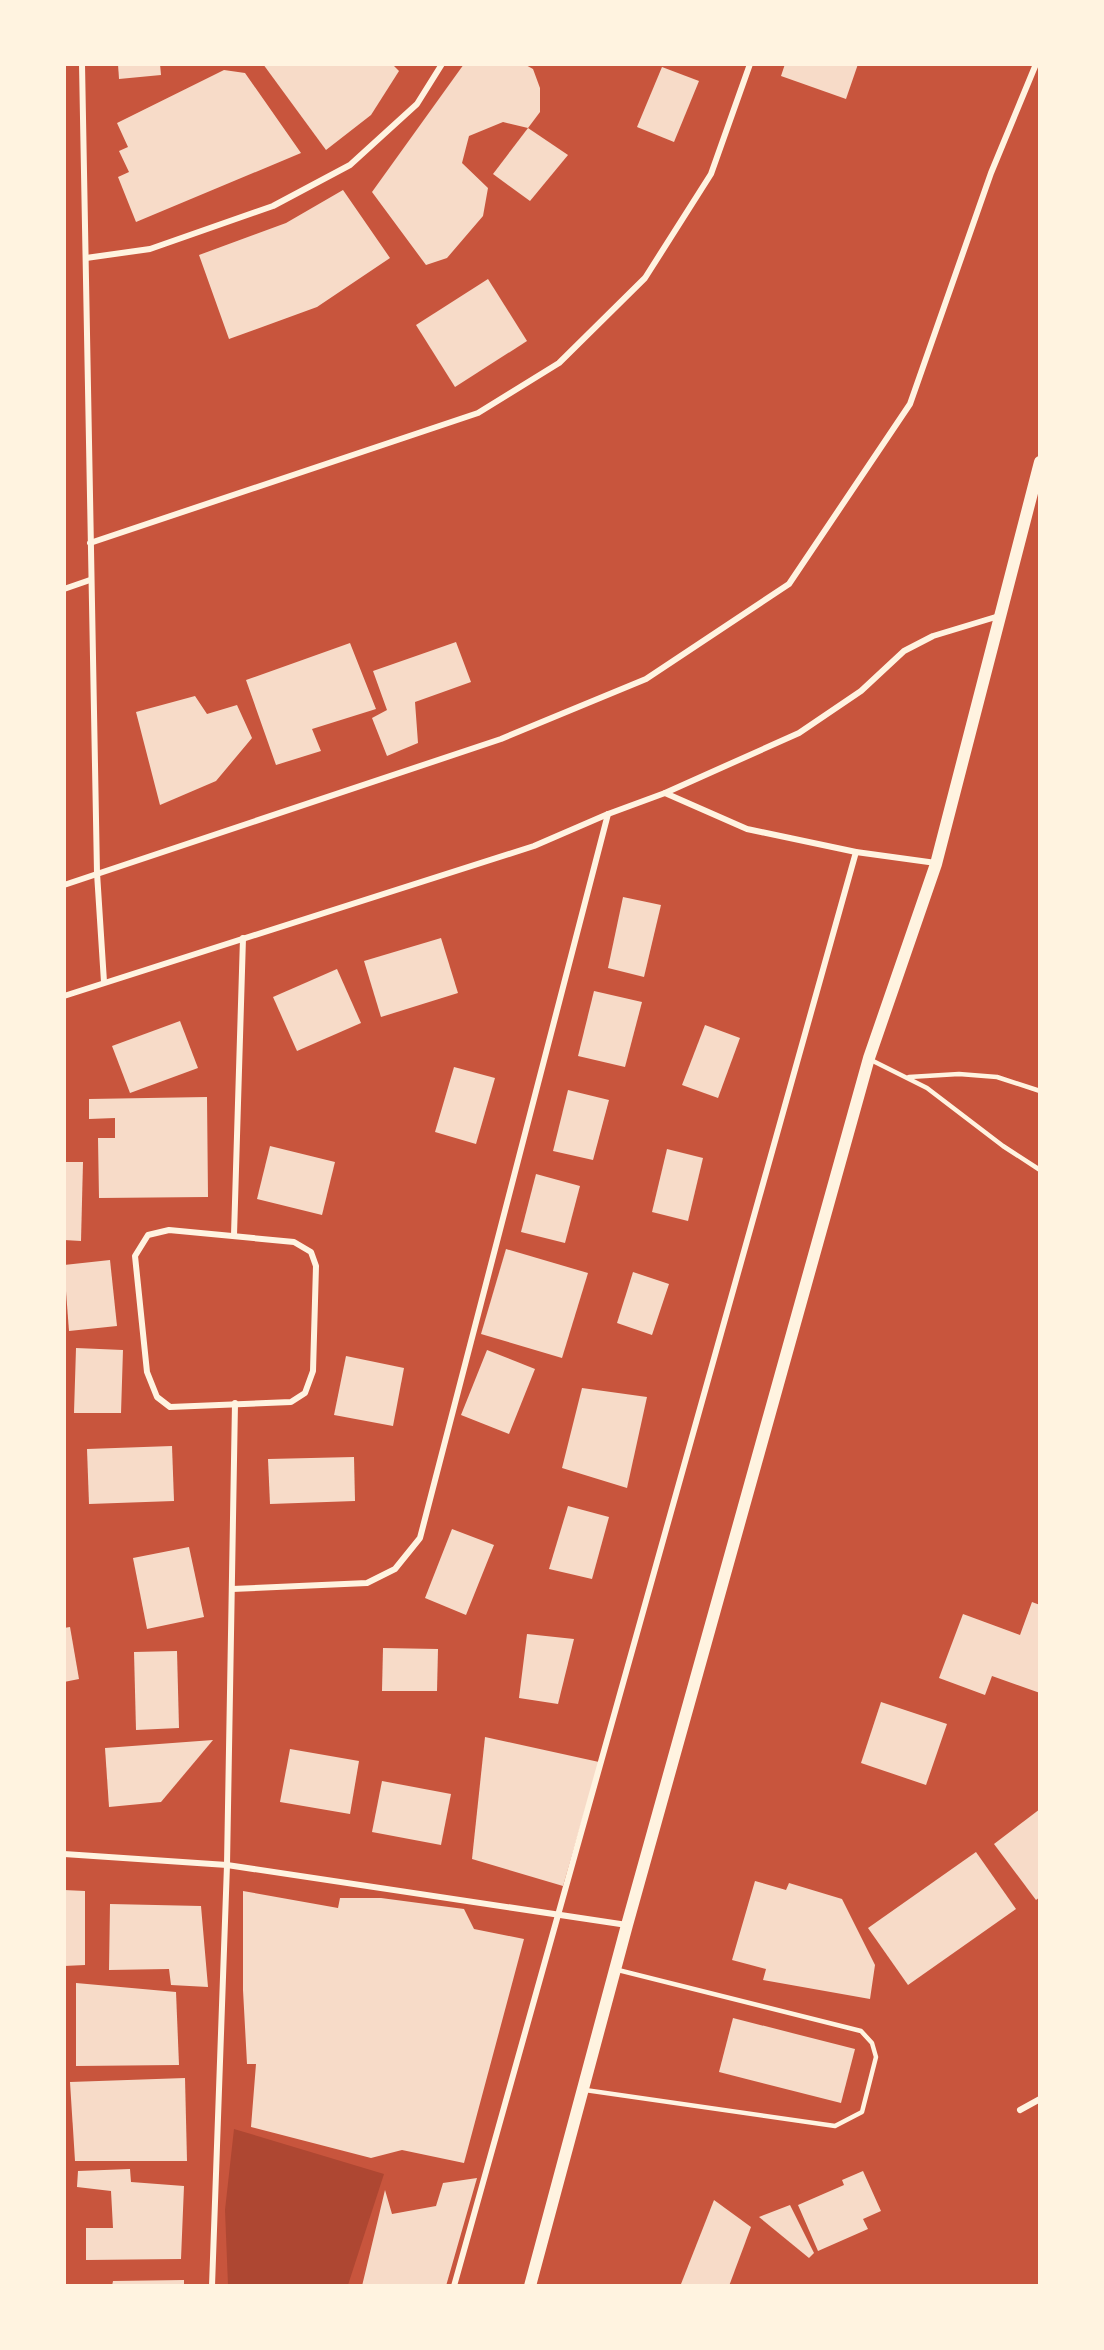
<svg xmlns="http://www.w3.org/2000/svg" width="1104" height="2350" viewBox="0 0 1104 2350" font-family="'Crimson Pro',serif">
<rect width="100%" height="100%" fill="#c8553d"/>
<polygon fill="#ae4732" points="234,2129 384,2174 348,2285 228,2285 225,2210"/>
<g fill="#f7dbc8">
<polygon points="118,64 160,64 161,75 119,79"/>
<polygon points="263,64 392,64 399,71 371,115 326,150"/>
<polygon points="464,64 524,64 533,69 540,88 540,112 528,128 503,122 469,136 462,163 488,188 483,216 447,258 426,265 372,192"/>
<polygon points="785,64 858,64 846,99 781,76"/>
<polygon points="662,67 699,81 674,142 637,127"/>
<polygon points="224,70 245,73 301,153 136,222 118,177 129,172 119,151 128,147 117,123"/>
<polygon points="528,128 568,155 530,201 493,174"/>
<polygon points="343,190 390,258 317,307 229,339 199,255 286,223"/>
<polygon points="488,279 527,341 455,387 416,325"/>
<polygon points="456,642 471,682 415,702 418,743 387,756 372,718 387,710 373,671"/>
<polygon points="350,643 376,709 312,729 321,751 276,765 246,680"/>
<polygon points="195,696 207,714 237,705 252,738 216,781 160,805 136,712"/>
<polygon points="623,897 661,905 644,977 608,968"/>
<polygon points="441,938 458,993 381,1017 364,961"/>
<polygon points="337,969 361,1023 297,1051 273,997"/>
<polygon points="594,991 642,1002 625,1067 578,1056"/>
<polygon points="180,1021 198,1068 130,1093 112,1046"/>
<polygon points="705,1025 740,1038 718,1098 682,1085"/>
<polygon points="454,1067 495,1078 476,1144 435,1132"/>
<polygon points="568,1090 609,1100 593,1160 553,1151"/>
<polygon points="207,1097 208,1197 99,1198 98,1138 115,1138 115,1118 89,1119 89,1099"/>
<polygon points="270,1146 335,1162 322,1215 257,1199"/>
<polygon points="667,1149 703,1158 688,1221 652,1212"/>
<polygon points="64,1162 83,1162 81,1241 64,1240"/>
<polygon points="536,1174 580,1186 565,1243 521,1232"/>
<polygon points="506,1249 588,1273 562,1358 481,1334"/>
<polygon points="110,1260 117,1326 69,1331 64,1265"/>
<polygon points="633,1272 669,1284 652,1335 617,1323"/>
<polygon points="76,1348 123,1350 121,1413 74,1413"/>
<polygon points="487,1350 535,1369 509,1434 461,1415"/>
<polygon points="346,1356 404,1368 393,1426 334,1415"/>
<polygon points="582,1388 647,1397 627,1488 562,1468"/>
<polygon points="172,1446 174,1501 89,1504 87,1449"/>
<polygon points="354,1457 355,1501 270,1504 268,1459"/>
<polygon points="568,1506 609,1517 592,1579 549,1569"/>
<polygon points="452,1529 494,1545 466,1615 425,1598"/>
<polygon points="189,1547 204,1617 147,1629 133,1558"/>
<polygon points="1032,1602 1040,1605 1040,1693 992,1676 985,1695 939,1678 963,1614 1020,1635"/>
<polygon points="70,1627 79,1679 64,1682 64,1628"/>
<polygon points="527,1634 574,1639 558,1704 519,1698"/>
<polygon points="383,1648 438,1649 437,1691 382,1691"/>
<polygon points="177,1651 179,1728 136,1730 134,1652"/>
<polygon points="881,1702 947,1724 926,1785 861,1763"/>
<polygon points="485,1737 599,1762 563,1886 472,1859"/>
<polygon points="213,1740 161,1802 109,1807 105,1748"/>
<polygon points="290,1749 359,1761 350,1814 280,1802"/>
<polygon points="382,1781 451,1794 441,1845 372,1832"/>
<polygon points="1040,1809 1040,1897 1036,1900 994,1844"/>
<polygon points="976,1852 1016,1909 908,1985 868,1928"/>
<polygon points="755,1881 786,1890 789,1883 842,1899 875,1965 870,1999 763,1980 766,1969 732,1960"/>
<polygon points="64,1890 85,1891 85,1965 64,1966"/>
<polygon points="243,1891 338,1908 340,1898 381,1898 464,1909 474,1929 524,1939 464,2163 402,2150 371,2158 251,2127 256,2064 247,2064 243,1990"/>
<polygon points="110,1904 201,1906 208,1987 171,1985 169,1969 109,1970"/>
<polygon points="76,1983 176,1992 179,2065 76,2066"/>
<polygon points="733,2018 855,2049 841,2103 719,2072"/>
<polygon points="185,2078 187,2161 75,2161 70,2082"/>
<polygon points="130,2169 131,2182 184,2186 181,2259 86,2260 86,2228 113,2228 111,2191 77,2187 78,2171"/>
<polygon points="863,2171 881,2211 863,2219 868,2229 818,2251 798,2205 844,2185 842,2180"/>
<polygon points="477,2178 446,2286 362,2286 385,2190 392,2214 436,2206 443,2183"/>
<polygon points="714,2200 751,2227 729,2286 683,2286 681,2284"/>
<polygon points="790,2205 814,2253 809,2258 759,2217"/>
<polygon points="184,2280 184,2286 112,2286 113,2281"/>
</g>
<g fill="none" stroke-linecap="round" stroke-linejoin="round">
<g stroke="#fff3e0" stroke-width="4.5">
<polyline points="871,1060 927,1088 1003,1146 1040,1170"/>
<polyline points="909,1077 959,1074 997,1077 1040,1091"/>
<polyline points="585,2090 835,2126 862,2112 876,2057 872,2043 861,2031 618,1970"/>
</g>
<g stroke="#fff3e0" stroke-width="6">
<polyline points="82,64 97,873 104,982"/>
<polyline points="86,258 150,249 273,206 350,165 417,104 442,64"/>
<polyline points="90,543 478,413 559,363 645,278 711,174 750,64"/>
<polyline points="64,589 90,580"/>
<polyline points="665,793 747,829 856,852 936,863"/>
<polyline points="64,885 501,739 646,679 789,584 910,404 991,173 1036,64"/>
<polyline points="64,996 534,846 608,814 665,793 799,733 861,691 904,651 933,636 999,616"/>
<polygon points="169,1230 294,1242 311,1252 316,1266 313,1371 305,1393 291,1402 170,1407 157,1397 147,1372 135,1256 148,1235"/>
<polyline points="234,1235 243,938"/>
<polyline points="232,1589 367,1583 395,1569 420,1538 608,814"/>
<polyline points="64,1854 227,1865 627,1925"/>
<polyline points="1020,2110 1040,2099"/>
<polyline points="212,2286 227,1865 235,1403"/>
<polyline points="454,2286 856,852"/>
</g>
<polyline stroke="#fff3e0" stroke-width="12" points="530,2286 627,1925 869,1058 936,864 1040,462"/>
</g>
<rect width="1104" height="2350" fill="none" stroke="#fff3e0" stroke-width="132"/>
</svg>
